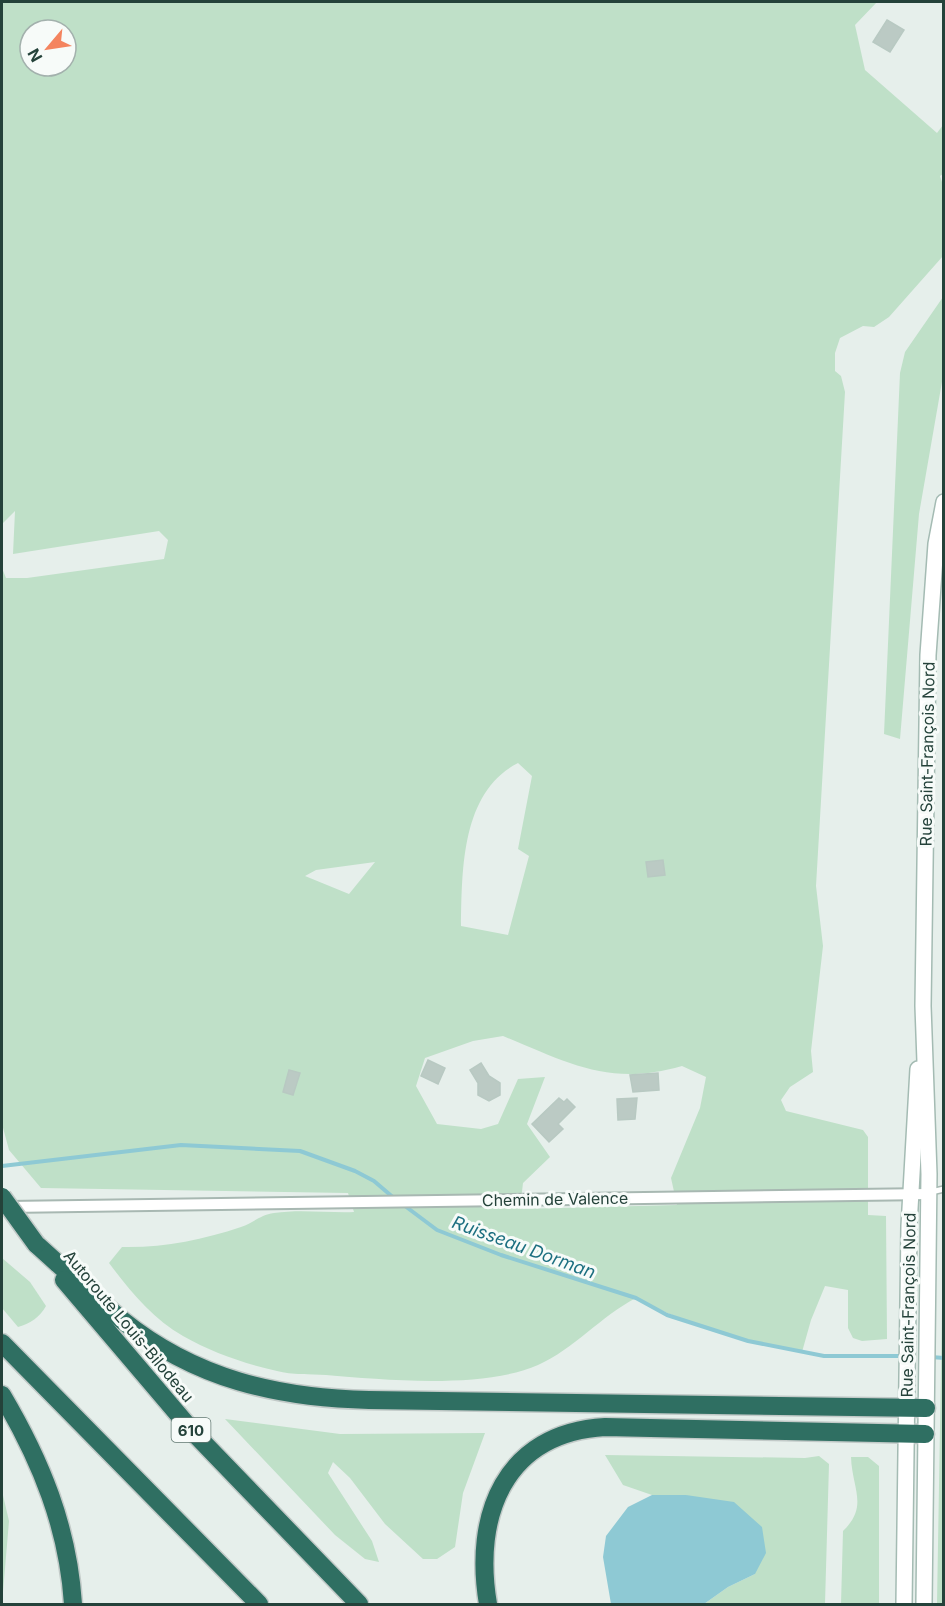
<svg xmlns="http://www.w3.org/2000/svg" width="945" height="1606" viewBox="0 0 945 1606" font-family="Inter,sans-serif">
<rect width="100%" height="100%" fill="#e6efeb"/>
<g fill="#bfe0c8" fill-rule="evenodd">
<path d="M2,2H877L855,25L865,70L937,133L943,125V174L940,176L944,188L943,256L889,317L874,327L863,326L840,338L835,353V371L841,376L845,392L816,886L823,946L811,1051L813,1072L790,1087L781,1100L786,1111L863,1130L868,1137V1215L886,1216L887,1339L862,1341L853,1338L848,1328V1290L825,1286L811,1320L802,1352C745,1340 688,1326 636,1298C601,1316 574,1349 538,1365C484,1389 385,1380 326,1375C310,1374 292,1375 277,1371C245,1364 211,1352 183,1336C153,1319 130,1291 109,1263L122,1247C162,1248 202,1240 241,1227C253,1223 260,1215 274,1213C300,1209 328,1213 354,1212L348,1193L41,1188L9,1150L2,1124V568L6,578H27L164,559L168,540L159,531L13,554L15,511L2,524ZM30,30H66V66H30ZM518,763L532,776L518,849L529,856L508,935L461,926C462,870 461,792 518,763ZM375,862L349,894L305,876L316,870ZM503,1036C568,1063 610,1087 682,1066L706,1077L700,1108L671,1178L677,1205L520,1209L523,1183L550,1157L527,1124L545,1077L518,1079L498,1124L481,1129L437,1124L416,1086L425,1058L473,1041Z"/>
<polygon points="943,297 943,376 919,514 900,739 884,734 900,373 905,352"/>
<polygon points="943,810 944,1604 937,1604 942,1308"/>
<path d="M2,1258L30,1282L46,1306C39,1318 31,1323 18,1327L2,1308Z"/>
<polygon points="225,1419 340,1434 485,1433 463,1493 455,1547 437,1559 423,1559 385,1524 350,1478 333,1462 328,1473 372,1541 379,1562 365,1559 335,1535"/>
<polygon points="605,1455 805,1458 819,1456 829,1464 825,1604 704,1604 728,1587 755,1574 686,1495 652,1495 623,1485"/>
<path d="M851,1457H868L879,1466V1604H841L843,1531C869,1506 852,1489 851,1457Z"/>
<polygon points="2,1491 9,1521 2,1604"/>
</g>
<polygon fill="#8ec9d4" points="652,1495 686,1495 734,1502 762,1527 766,1553 755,1574 728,1587 704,1604 611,1604 603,1557 606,1536 628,1507"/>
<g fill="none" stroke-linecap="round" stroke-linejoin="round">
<g stroke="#8ec9d4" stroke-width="4">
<polyline points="2,1166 181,1145 300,1151 355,1171 374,1181 395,1199"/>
<polyline points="401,1203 437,1230 501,1255 636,1298 667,1315 748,1341 824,1356 903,1356"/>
<polyline points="931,1357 944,1358"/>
</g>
</g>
<g fill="#bbcac4" stroke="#b8c9c2" stroke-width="1.5">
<polygon points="887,20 904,30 890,52 873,42"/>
<polygon points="663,860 665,875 648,877 646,862"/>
<polygon points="428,1060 445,1068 438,1084 421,1076"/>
<polygon points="481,1063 489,1076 500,1083 500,1095 489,1101 478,1095 478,1083 470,1070"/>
<polygon points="289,1070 300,1073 293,1095 283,1092"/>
<polygon points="658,1073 659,1090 633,1092 630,1075"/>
<polygon points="559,1098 564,1102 567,1099 575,1107 558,1124 563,1129 549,1142 532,1124"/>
<polygon points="637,1098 635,1119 618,1120 617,1099"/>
</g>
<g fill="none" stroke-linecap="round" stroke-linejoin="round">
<g stroke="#a8b8b2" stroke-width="8">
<polyline id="lane" points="931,1192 944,1189"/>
</g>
<g stroke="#a8b8b2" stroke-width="14">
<polyline id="street" points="8,1207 929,1194"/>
</g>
<g stroke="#a4bbb3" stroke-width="18">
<g id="secondary">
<polyline points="904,1604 909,1226 918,1069"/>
<polyline points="924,1604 929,1174 923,1006 928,655 936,544 944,502"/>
</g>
</g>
<g stroke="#c2cac8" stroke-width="21">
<g id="highway">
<path d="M36,1244C65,1270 93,1296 122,1320C195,1379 278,1398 369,1400L926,1408"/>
<polyline points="64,1280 194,1433 359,1604"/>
<polyline points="2,1343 259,1604"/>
<path d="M2,1395C41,1461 68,1527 73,1604"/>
<path d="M488,1604C473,1516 504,1433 605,1427L925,1434"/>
</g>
</g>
<use href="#lane" stroke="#fff" stroke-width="5"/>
<use href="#street" stroke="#fff" stroke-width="10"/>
<use href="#secondary" stroke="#fff" stroke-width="15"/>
<use href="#highway" stroke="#2f6f62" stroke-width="18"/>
<g stroke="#c2cac8" stroke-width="21" stroke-linecap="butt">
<polyline id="highway-bridge" points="2,1197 36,1244"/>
</g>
<use href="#highway-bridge" stroke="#2f6f62" stroke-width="18"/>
</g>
<g text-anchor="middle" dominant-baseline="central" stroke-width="6" stroke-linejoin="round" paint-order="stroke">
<rect fill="#f7fbf9" stroke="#637a73" stroke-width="1.5" x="171.5" y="1418" width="39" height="24" rx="4.5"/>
<g font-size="15" font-weight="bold" fill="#24423a">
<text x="191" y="1430">610</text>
</g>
<g font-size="16" fill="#24423a" stroke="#f7fbf9">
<text transform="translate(927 754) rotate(-89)">Rue Saint-François Nord</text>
<text transform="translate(555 1199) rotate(-1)">Chemin de Valence</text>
<text transform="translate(908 1305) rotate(-89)">Rue Saint-François Nord</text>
<text transform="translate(129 1326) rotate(50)">Autoroute Louis-Bilodeau</text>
</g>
<g font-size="18" font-style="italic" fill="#1c6f80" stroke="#f7fbf9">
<text transform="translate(524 1247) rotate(20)">Ruisseau Dorman</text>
</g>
</g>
<rect width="945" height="1606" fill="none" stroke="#24423a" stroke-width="6"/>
<g transform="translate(48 48) rotate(241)"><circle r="28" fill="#f7fbf9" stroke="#a3b1ad" stroke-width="1.5"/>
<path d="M0-4.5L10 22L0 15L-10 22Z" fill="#f4845f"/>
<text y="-9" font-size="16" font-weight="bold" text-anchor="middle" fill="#24423a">N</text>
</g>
</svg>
